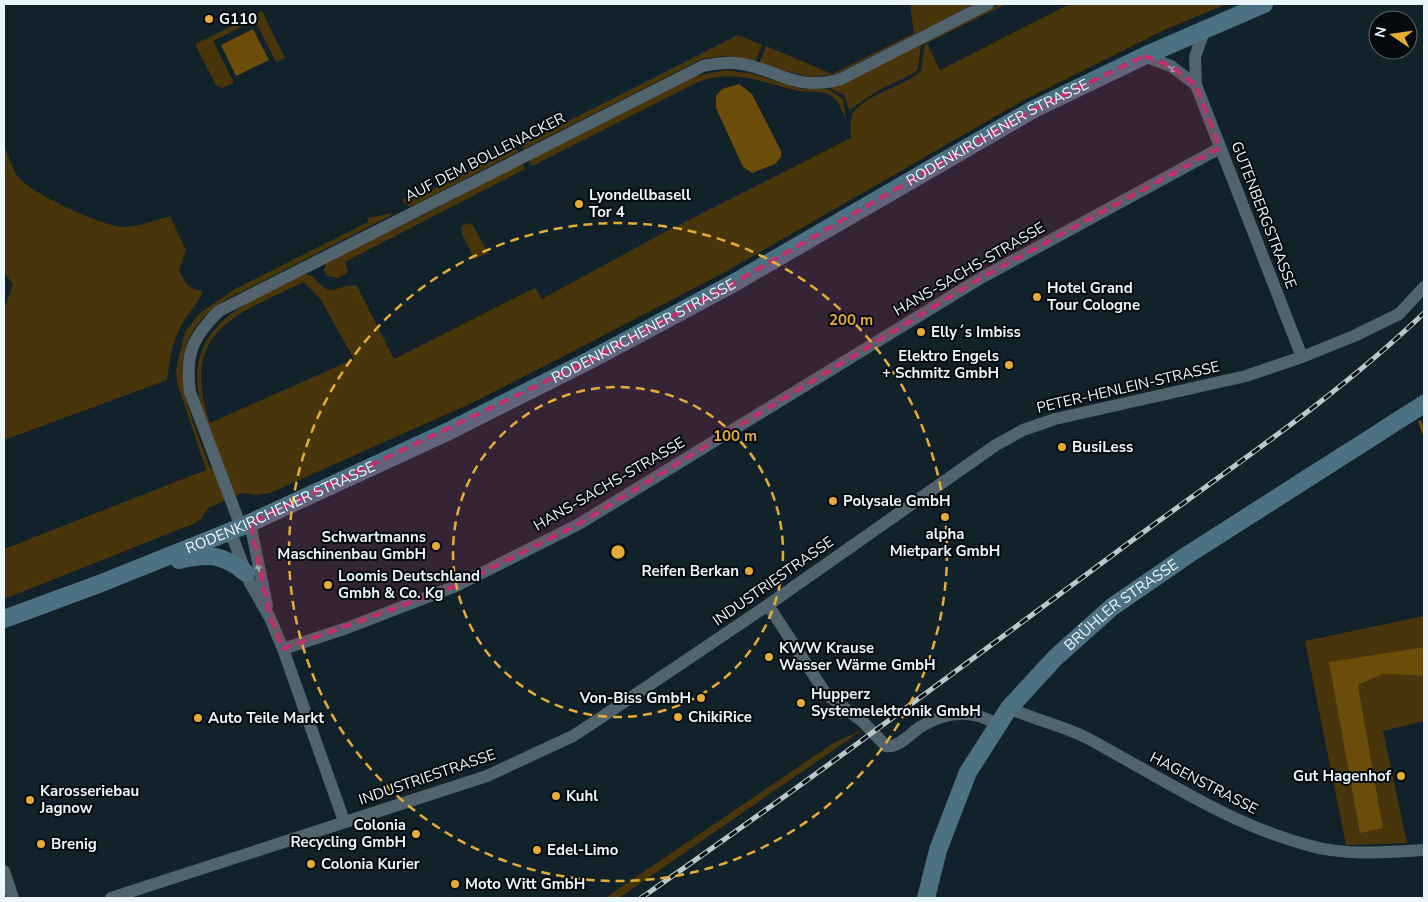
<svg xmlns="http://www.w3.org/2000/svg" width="1428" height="902" viewBox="0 0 1428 902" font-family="'Nunito Sans',sans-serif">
<rect width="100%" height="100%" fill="#11222a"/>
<g fill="#49350b" fill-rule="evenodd">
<polygon points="910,4 976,4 837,74 809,77 759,64 766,46 832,74 914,33"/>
<path d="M1000,4H1006L927,43L940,70L1070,4H1227L1164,30L1026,99L727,271L585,345L474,402L270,493L256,495L242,493L208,508L201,519L193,524L4,599V549L206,470L177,382L176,369L185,332L199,314L235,289L368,222V218L392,213L390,216L225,300C155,345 188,406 210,468L221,464C213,440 201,415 198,390C189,322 253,300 302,273L313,276C333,304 338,281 357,286L394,359L535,288L542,299L663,233L851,138C851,132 850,124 851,118C856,97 907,86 921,71L925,42ZM304,282L321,300L354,359L210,423C179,332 234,315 304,282Z"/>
<polygon points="262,11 285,58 276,62 255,20 213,41 234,83 222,88 216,85 195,44"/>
<polygon points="738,35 762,45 755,62 723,56 702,59 524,149 521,145"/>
<polygon points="921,44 918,69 914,73 879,90 849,110 844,94 841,94 830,88 844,83"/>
<path d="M725,70L754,74L801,89H828L843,99L846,119C841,111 840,101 830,95C821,90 809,93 799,91C762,83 737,68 698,82L532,166L529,160L696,76Z"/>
<path d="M4,146C9,156 12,169 19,178C31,193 107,229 126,227C140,226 156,220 170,216L186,250L179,270C184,282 189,290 203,291C198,304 189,312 182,324C172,341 170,361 167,380L4,440V309L13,285L4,272Z"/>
<polygon points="516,147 518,152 412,206 408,206 402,200 421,190 424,194"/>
<polygon points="522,163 525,169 345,262 348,270 347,273 338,278 327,276 324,270 327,261 424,215"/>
<polygon points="469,223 473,225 488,253 474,259 461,231 462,226"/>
<polygon points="1424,616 1424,647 1330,662 1383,828 1358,685 1383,674 1424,676 1424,721 1383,731 1407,843 1346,845 1305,641"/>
<polygon points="864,729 619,898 605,898 832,744"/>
</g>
<g fill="#6b4c09">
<polygon points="253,29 269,60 236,76 221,45"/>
<polygon points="739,84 752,94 781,151 781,157 775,164 752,173 743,167 716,108 716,96 722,89"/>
<polygon points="1424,647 1424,676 1383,674 1358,685 1383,828 1360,833 1329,662"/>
</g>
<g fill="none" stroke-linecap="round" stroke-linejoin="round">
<polyline stroke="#6b4c09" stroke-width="3" points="1420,422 1424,434"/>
<g stroke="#51636c" stroke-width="12">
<polyline points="1205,28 1195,57 1196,85 1302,357"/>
<polyline points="1144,56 1171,66 1196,85"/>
<polyline points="250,523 267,606"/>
<path d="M241,527L190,392C185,354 192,338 219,311L703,66C714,64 724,62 735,63C777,67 792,93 841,79L988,4"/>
<polyline points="230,531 250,583 270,618 283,649 344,821"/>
<path d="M768,605L826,694L863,722L886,746C899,748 910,734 920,727C945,712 973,708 998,725"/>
<polyline points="283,649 347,628 456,586 579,524 981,278 1220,148"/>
<path d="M1009,708C1034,720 1062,725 1087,738C1160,777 1230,825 1311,846C1346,856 1388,852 1424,850"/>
<polyline points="4,871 13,898"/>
<polyline points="111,898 487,776 573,736 590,725 768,605 996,445 1023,430 1055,419 1246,376 1302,357 1354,336 1399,314 1424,287"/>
</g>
<g stroke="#4c7182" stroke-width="18">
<path d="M179,560C208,553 223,554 246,573"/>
<path id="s1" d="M4,619L99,584L241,527L449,431L590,360L732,284L1032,110L1144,56L1264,4"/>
<path id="s2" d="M926,898L938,850L968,772L1009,708L1055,658L1112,607L1189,554L1424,404"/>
</g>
<g stroke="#bac7cc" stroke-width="5">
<path id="rail" d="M641,898C804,785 963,666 1122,548C1224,472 1332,401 1424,313"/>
</g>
<use href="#rail" stroke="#050a0e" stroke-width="3" stroke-dasharray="9" stroke-linecap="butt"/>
</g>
<defs><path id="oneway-solid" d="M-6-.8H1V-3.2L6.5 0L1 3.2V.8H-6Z" transform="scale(1.25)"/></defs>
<g fill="#9eadb4">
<use href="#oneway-solid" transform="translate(1171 68) rotate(30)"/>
<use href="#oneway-solid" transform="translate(259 570) rotate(-102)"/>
</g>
<path fill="#c62e6b" fill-opacity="0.2" stroke="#c62e6b" stroke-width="4" stroke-dasharray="10 6" stroke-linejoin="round" d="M1144,56L1171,66L1196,85L1220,148L981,278L579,524L456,586L283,649L270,618L250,523L590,360L732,284L1032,110Z"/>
<g fill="none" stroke="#e6ac36" stroke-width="2.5" stroke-dasharray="9 6">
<circle cx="618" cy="552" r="165"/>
<circle cx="618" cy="552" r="329"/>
</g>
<g fill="#e6ac36" stroke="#050a0e" stroke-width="2">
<circle cx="209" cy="19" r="5"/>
<circle cx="579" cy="204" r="5"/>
<circle cx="1037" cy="297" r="5"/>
<circle cx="921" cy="332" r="5"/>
<circle cx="1009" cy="365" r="5"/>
<circle cx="1062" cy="447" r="5"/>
<circle cx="833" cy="501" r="5"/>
<circle cx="945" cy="517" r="5"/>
<circle cx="436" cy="546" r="5"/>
<circle cx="749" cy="571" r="5"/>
<circle cx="328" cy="585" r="5"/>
<circle cx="769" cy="657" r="5"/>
<circle cx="701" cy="698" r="5"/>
<circle cx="801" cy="703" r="5"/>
<circle cx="678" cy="717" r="5"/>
<circle cx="198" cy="718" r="5"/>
<circle cx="1401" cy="776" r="5"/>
<circle cx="556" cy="796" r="5"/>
<circle cx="30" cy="800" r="5"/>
<circle cx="416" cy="834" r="5"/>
<circle cx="41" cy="844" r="5"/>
<circle cx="537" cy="850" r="5"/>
<circle cx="311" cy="864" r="5"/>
<circle cx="455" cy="884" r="5"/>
</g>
<g text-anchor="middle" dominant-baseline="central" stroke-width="4" stroke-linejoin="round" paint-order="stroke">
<g font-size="15" font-weight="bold" fill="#ecf7fc" stroke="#050a0e" text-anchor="start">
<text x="219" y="19">G110</text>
<text x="589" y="195">Lyondellbasell<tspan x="589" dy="17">Tor 4</tspan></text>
<text x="1047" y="288">Hotel Grand<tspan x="1047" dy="17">Tour Cologne</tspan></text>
<text x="931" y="332">Elly´s Imbiss</text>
<text x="999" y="356" text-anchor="end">Elektro Engels<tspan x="999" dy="17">+ Schmitz GmbH</tspan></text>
<text x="1072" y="447">BusiLess</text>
<text x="843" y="501">Polysale GmbH</text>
<text x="945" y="534" text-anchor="middle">alpha<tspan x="945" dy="17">Mietpark GmbH</tspan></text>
<text x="426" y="537" text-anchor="end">Schwartmanns<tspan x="426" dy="17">Maschinenbau GmbH</tspan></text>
<text x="739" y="571" text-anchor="end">Reifen Berkan</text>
<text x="338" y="576">Loomis Deutschland<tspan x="338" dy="17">Gmbh &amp; Co. Kg</tspan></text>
<text x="779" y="648">KWW Krause<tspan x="779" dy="17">Wasser Wärme GmbH</tspan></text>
<text x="811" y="694">Hupperz<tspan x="811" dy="17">Systemelektronik GmbH</tspan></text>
<text x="691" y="698" text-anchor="end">Von-Biss GmbH</text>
<text x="688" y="717">ChikiRice</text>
<text x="208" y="718">Auto Teile Markt</text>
<text x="1391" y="776" text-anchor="end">Gut Hagenhof</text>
<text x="40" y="791">Karosseriebau<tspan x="40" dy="17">Jagnow</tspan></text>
<text x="566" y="796">Kuhl</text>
<text x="406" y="825" text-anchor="end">Colonia<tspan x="406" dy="17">Recycling GmbH</tspan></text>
<text x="51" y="844">Brenig</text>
<text x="547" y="850">Edel-Limo</text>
<text x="321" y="864">Colonia Kurier</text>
<text x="465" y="884">Moto Witt GmbH</text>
</g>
<g font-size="15" fill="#ecf7fc" stroke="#050a0e">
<text stroke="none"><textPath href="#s1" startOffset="1108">RODENKIRCHENER STRASSE</textPath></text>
<text transform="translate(485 157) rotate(-27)">AUF DEM BOLLENACKER</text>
<text transform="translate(1264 215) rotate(69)">GUTENBERGSTRASSE</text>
<text transform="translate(969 269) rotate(-30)">HANS-SACHS-STRASSE</text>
<text stroke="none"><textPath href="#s1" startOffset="702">RODENKIRCHENER STRASSE</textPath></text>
<text transform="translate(1128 387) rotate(-13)">PETER-HENLEIN-STRASSE</text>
<text transform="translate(609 484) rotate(-30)">HANS-SACHS-STRASSE</text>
<text stroke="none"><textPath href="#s1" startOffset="298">RODENKIRCHENER STRASSE</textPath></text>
<text transform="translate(773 581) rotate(-35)">INDUSTRIESTRASSE</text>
<text stroke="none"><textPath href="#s2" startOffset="362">BRÜHLER STRASSE</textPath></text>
<text transform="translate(427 777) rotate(-19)">INDUSTRIESTRASSE</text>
<text transform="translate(1204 783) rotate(27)">HAGENSTRASSE</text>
</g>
</g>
<circle cx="618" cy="552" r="8" fill="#e6ac36" stroke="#050a0e" stroke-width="2.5"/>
<g font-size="15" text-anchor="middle" font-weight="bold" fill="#e6ac36" stroke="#050a0e" stroke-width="4" stroke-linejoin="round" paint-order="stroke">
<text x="851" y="325">200 m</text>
<text x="735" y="441">100 m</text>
</g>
<rect width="1428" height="902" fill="none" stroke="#ecf7fc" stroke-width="10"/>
<g transform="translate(1393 35) rotate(283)"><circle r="24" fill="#050a0e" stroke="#61696d"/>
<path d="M0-4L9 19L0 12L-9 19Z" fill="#e6ac36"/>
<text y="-8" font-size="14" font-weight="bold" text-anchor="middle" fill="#ecf7fc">N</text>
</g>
</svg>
